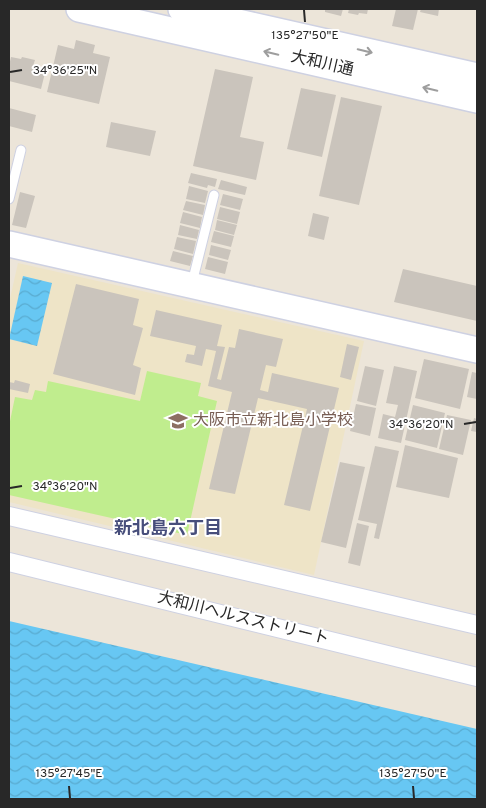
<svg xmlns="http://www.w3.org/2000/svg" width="486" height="808" viewBox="0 0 486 808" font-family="Overpass,'Noto Sans JP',sans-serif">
<defs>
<pattern id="water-waves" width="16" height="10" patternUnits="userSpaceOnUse" patternTransform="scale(1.25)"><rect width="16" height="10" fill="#67c7f3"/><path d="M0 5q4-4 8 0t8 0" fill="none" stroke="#59abd0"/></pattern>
</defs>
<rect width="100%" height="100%" fill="#ece5d9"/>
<polygon fill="#eee4c7" points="18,263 364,341 314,575 9,502 9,303"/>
<polygon fill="#c0ed8e" points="147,371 201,383 198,396 217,401 187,535 9,495 9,426 15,397 32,400 35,390 46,392 48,381 140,401"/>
<g fill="url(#water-waves)">
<polygon points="23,276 52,283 37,346 9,339"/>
<polygon points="9,621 477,729 477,799 9,799"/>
</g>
<g fill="#cac4bc">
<polygon points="325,9 343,9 341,16 325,12"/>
<polygon points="349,9 368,9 367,14 359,13 358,15 348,13"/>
<polygon points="396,9 418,9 413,30 392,26"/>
<polygon points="421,9 439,9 438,16 420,12"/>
<polygon points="76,40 95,45 93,53 110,57 99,104 47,92 58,45 74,49"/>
<polygon points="11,57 21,59 22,57 35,60 33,66 46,69 41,89 9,81 9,66"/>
<polygon points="215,69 253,77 240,137 264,142 256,180 193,166"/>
<polygon points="301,88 336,95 322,157 287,149"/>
<polygon points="341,97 382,106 359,205 319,196"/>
<polygon points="9,108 36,115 32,132 9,126"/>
<polygon points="111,122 156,131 150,156 106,147"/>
<polygon points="191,173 217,179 215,187 208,185 207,188 188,183"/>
<polygon points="221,180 247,187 245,195 218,189"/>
<polygon points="189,186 208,191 205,203 186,199"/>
<polygon points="20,192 35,196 26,228 12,225"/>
<polygon points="223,194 243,199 240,210 220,205"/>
<polygon points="186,201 205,205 203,215 183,210"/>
<polygon points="220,207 240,212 237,224 217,219"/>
<polygon points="183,212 202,217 200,228 180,223"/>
<polygon points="313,213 329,217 324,240 308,236"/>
<polygon points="217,220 237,225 234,235 215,230"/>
<polygon points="180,225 199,230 197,239 178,235"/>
<polygon points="214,231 234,236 231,247 211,242"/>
<polygon points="177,237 196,241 193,254 174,249"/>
<polygon points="211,245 231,250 228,260 209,255"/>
<polygon points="173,251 193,256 190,266 170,261"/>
<polygon points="208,257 228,262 225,274 205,269"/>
<polygon points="403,269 477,286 477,321 394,302"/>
<polygon points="76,284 139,299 133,325 143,328 133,365 141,368 135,395 53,374"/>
<polygon points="156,310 222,325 217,346 225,347 217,379 221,380 229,347 235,348 239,329 283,339 276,367 266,365 260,390 268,392 272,373 339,388 310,511 284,505 307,409 258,398 235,494 209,489 232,392 208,386 216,351 206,349 202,366 185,362 187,354 194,355 196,346 150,336"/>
<polygon points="347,344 359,347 351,380 340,377"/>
<polygon points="424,359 469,369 460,409 415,398"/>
<polygon points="365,366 384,370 376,406 357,401"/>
<polygon points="394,366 417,371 401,443 378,438 383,414 395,417 398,405 386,403"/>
<polygon points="472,372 477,373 477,399 467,397"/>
<polygon points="15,380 30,384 28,393 9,389 9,382 14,383"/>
<polygon points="356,404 376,408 370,436 350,431"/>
<polygon points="413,405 445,413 437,448 405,440"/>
<polygon points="447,415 471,420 463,455 439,449"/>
<polygon points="474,418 477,419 477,432 471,431"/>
<polygon points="405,445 458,458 449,498 396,487"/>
<polygon points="375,446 399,451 379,539 374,538 377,524 358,520"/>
<polygon points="340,462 365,467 346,548 321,542"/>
<polygon points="357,523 369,526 360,566 348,563"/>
</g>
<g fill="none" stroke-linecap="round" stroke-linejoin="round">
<g stroke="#ced1e2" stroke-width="11">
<g id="lane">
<polyline points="9,199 21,150"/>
<polyline points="192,283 214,195"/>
</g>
</g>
<g stroke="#ced1e2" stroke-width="20">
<g id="street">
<polyline points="9,516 477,625"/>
<polyline points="9,562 477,677"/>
</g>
</g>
<g stroke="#ced1e2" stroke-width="28">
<g id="secondary">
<polyline points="79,9 477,100"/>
<polyline points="181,9 477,76"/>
<polyline points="9,244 477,350"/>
</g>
</g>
<use href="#lane" stroke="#fff" stroke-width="9"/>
<use href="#street" stroke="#fff" stroke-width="18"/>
<use href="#secondary" stroke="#fff" stroke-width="25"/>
</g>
<defs><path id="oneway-shaft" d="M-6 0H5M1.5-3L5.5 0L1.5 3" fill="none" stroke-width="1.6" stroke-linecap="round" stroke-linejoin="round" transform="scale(1.25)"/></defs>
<g stroke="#9e9e9e">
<use href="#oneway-shaft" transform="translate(365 51) rotate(13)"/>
<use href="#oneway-shaft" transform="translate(271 53) rotate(-167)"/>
<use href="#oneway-shaft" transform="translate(430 89) rotate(-167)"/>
</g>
<path fill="none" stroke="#282828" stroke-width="2" d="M304,10L305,22M10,72L22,70M464,424L476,422M10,488L22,486M69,786L70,798M413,786L414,798"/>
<defs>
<g id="school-bare" transform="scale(1.5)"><path d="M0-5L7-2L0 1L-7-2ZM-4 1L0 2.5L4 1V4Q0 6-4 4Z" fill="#8d6e63" stroke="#fff" stroke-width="2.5" paint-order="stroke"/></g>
</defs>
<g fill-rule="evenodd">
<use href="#school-bare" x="178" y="421"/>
</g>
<g text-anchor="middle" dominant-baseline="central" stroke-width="4" stroke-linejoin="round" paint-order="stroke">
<g font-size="16" fill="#282828" stroke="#fff">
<text transform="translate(322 64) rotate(13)">大和川通</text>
<text transform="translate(243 619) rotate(14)">大和川ヘルスストリート</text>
</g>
<g font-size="16" fill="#785e54" stroke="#fff" text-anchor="start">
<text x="193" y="421">大阪市立新北島小学校</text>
</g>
<g font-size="18" font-weight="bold" fill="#474e7b" stroke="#fff">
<text x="168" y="529">新北島六丁目</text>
</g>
</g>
<g font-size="12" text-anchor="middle" fill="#282828" stroke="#fff" stroke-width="4" stroke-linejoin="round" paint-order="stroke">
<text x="305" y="39">135°27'50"E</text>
<text x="65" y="74">34°36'25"N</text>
<text x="421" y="428">34°36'20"N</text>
<text x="65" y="490">34°36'20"N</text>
<text x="69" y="777">135°27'45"E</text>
<text x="413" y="777">135°27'50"E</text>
</g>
<rect width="486" height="808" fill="none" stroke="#282828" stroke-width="20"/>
</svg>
